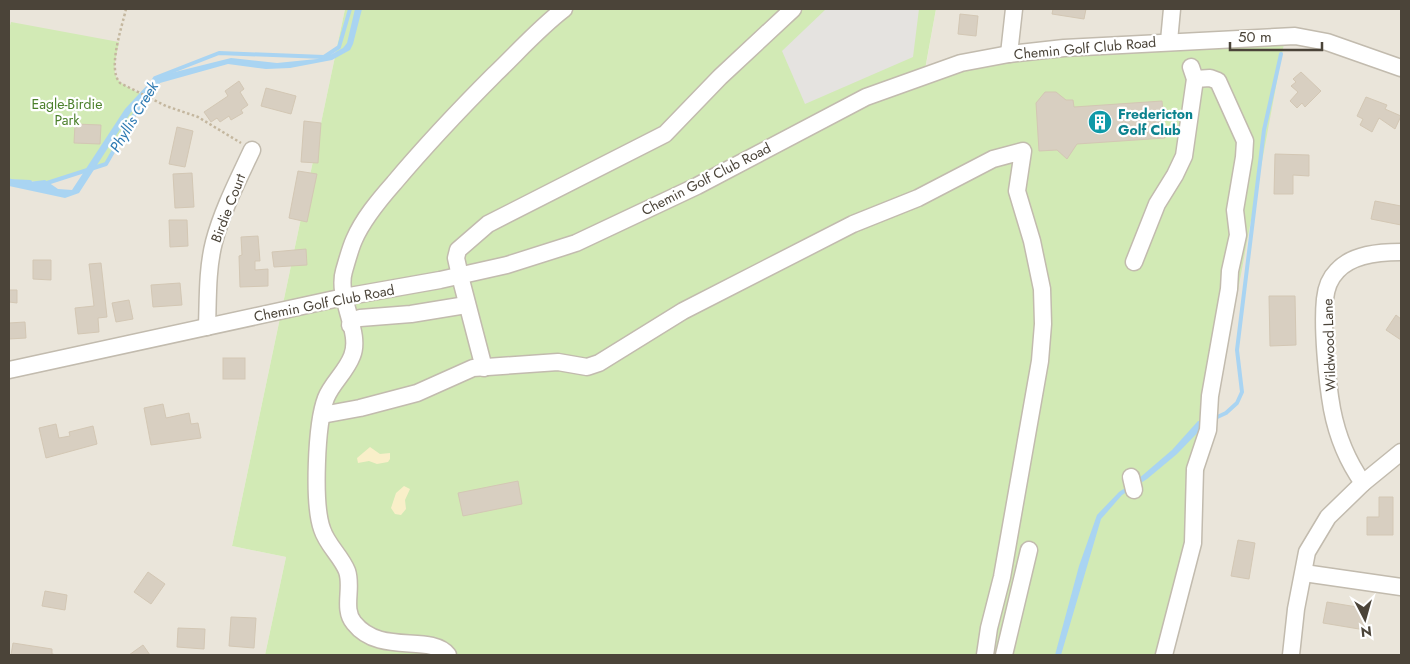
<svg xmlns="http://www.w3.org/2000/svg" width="1410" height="664" viewBox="0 0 1410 664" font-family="Jost,sans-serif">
<rect width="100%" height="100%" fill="#f6f3ec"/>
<g fill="#eae5da">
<polygon points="9,9 345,9 232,546 286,557 265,655 9,655"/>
<polygon points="936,9 1401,9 1401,655 1170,655 924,76"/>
</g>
<g fill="#d2eab5">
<polygon points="345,9 936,9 924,75 961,63 1285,38 1170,655 265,655 286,557 232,546"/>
<path d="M11,22L119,42C111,80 111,79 145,96L106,164L50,183L9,179V29Z"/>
</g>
<g fill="#f9efc9">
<polygon points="370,447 380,454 390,453 390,459 388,462 377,464 369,461 358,463 357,458"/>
<polygon points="404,486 410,489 405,500 406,509 401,515 395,514 391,508 396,493"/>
</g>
<polygon fill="#e5e3e0" points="826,9 919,9 913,57 805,104 782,51"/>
<g fill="#a9d4f2">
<polygon points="355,9 362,9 353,44 350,50 332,60 290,68 266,69 228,64 160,83 144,103 131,112 79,193 65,198 9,186 9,178 20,183 45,180 58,189 72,190 125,109 150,82 159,76 231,58 277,63 317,59 332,54 343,48 347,43"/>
<polygon points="1198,421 1203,421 1205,425 1177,454 1147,479 1122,495 1101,519 1061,655 1055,655 1079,566 1097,515 1119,492 1137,480 1172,450"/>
</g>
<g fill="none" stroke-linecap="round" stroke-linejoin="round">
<g stroke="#a9d4f2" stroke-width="4">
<polyline points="152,83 155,78 219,53 324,57 339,47 350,9"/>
<polyline points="9,181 30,182"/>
<polyline points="47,183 106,164 141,103"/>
<polyline points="1213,419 1226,413 1237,403 1242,392 1237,350 1264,130 1281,54"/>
</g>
</g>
<g fill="#d8cfc1" stroke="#d3c7b4">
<polygon points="1053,9 1086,9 1084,19 1052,14"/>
<polygon points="960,14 978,16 976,36 958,34"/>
<polygon points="1301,72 1321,91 1305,107 1302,103 1297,108 1290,101 1298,92 1291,86 1296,82 1293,79"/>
<polygon points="239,81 244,89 240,92 248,105 241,110 243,113 231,120 229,116 220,122 217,118 211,122 204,112 228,96 225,91"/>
<polygon points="266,88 296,96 291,114 261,106"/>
<polygon points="1045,92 1056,92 1066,100 1073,100 1074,107 1162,101 1165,138 1077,144 1067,159 1057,150 1039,151 1036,103"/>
<polygon points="1366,97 1387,105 1385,109 1401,116 1395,129 1379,118 1372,132 1360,125 1363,119 1357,116"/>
<polygon points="304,121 321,123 318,163 301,162"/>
<polygon points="75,124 101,125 100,144 74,143"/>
<polygon points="177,127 193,131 185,167 169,164"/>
<polygon points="1275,154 1309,155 1309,176 1293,175 1293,194 1274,194"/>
<polygon points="298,171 317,174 307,222 289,218"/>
<polygon points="192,173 194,207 175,208 173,174"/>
<polygon points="1375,201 1401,206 1401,225 1371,219"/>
<polygon points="169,220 187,220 188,246 170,247"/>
<polygon points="258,236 260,261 255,261 255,270 268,269 268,286 240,287 239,256 242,255 241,237"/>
<polygon points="306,249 307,265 274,267 272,252"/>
<polygon points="33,260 51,260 51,280 33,279"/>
<polygon points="101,263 107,317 98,318 99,332 78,334 75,308 94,306 89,264"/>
<polygon points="180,283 182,305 153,307 151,285"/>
<polygon points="9,290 17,290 17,303 9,302"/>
<polygon points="1269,296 1295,296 1296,345 1270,346"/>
<polygon points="129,300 133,319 116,322 112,303"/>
<polygon points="1396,315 1401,319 1401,340 1386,330"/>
<polygon points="25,322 26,338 9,339 9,323"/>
<rect x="223" y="358" width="22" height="21"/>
<polygon points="163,404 166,418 189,413 191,424 198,423 201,438 151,445 144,408"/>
<polygon points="56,424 59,438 70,436 69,432 93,426 97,444 46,458 39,428"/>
<polygon points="518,481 522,504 463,516 458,493"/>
<polygon points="1379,497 1393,497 1393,535 1367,535 1367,517 1379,517"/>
<polygon points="1238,540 1255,543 1249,579 1231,576"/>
<polygon points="148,572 165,584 151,604 134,592"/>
<polygon points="45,591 67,595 65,610 42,606"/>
<polygon points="1327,602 1369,609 1365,630 1323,623"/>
<polygon points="231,617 256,618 254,648 229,646"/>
<polygon points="178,628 205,629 204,649 177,647"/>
<polygon points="13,643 52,649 52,654 57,655 11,655"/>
<polygon points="143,645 150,655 129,655"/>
</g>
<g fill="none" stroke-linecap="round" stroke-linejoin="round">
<g stroke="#c2bbae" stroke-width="19">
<g id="minor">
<polyline points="1169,41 1172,9"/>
<polyline points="1009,54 1014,9"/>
<polyline points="1134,262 1157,204 1175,175 1184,156 1195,79 1191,67"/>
<polyline points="350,325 354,320 360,318 411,314 466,305"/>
<path d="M207,327C208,300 207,269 214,242C222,211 238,180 252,150"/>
<polyline points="484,368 460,276 456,258 458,250 488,224 665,134 720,77 793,9"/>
<polyline points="9,370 344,297 440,280 507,265 576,243 697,186 866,97 961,63 1009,54 1064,48 1295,36 1327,42 1401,68"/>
<polyline points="322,415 360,408 417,393 473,368 558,362 587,367 599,363 683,311 853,224 918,198 993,159 1023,151 1017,191 1032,241 1042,289 1043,324 1040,361 1002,577 989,628 985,655"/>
<polyline points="1131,477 1134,490"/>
<path d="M1363,483C1348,462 1337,435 1332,409C1327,381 1322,327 1325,299C1326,289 1330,278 1337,271C1352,254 1380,252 1401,252"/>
<polyline points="1304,573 1401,587"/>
<path d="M448,655C430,633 380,656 354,623C342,609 353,588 347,571C341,556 327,545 322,529C313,504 316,424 326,398C332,383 346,372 352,356C362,332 336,298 344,271C347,261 350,249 354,240C363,219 379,200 394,183C426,145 460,109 495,74C517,53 539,28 564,9"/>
<polyline points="1004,655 1029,550"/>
<polyline points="1164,655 1193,543 1195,469 1208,430 1210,396 1229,289 1230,271 1238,235 1235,210 1244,157 1245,141 1218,81 1210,78 1195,79"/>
<polyline points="1291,655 1296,609 1307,552 1328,517 1363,483 1401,452"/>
</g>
</g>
<path stroke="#c4b79f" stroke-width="2.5" stroke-dasharray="2.5 2.5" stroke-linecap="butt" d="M126,9C122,27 107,69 120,83L166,106L198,117L241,143"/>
<use href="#minor" stroke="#fff" stroke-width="16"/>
</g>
<defs>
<g id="building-disc" transform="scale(1.25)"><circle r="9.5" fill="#0f9aa8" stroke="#fff"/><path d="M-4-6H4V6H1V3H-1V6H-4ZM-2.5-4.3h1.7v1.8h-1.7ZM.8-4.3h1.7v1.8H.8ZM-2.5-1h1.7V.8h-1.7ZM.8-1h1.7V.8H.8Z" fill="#fff"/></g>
</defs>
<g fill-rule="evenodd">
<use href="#building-disc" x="1100" y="122"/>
</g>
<g text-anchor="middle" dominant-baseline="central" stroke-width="4.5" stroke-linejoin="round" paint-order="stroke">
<g font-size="14" fill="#4b4439" stroke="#fff">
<text transform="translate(1085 48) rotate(-5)">Chemin Golf Club Road</text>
<text transform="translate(706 179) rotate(-27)">Chemin Golf Club Road</text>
<text transform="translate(228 208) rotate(-69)">Birdie Court</text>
<text transform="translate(324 303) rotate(-11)">Chemin Golf Club Road</text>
<text transform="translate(1329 345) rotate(-92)">Wildwood Lane</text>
</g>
<g font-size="14" fill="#4a7f2a" stroke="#fff">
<text x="67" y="104">Eagle-Birdie<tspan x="67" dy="16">Park</tspan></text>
</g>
<g font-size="14" font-weight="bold" fill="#0d838f" stroke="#fff" text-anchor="start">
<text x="1118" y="114">Fredericton<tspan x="1118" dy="16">Golf Club</tspan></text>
</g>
<g font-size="15" font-style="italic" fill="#2e7ab2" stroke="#fff">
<text transform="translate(134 117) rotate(-59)">Phyllis Creek</text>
</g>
</g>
<rect width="1410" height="664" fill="none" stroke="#4b4439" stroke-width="20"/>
<g transform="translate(1365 619) rotate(174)" stroke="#ffffff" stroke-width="4" paint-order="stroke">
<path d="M0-4L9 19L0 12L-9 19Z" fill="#4b4439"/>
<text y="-8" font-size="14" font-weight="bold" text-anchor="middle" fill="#4b4439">N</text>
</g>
<path d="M1230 42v8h92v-8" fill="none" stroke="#4b4439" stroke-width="2.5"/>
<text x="1238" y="42" font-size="15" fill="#4b4439" stroke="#ffffff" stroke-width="4" paint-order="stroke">50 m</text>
</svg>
